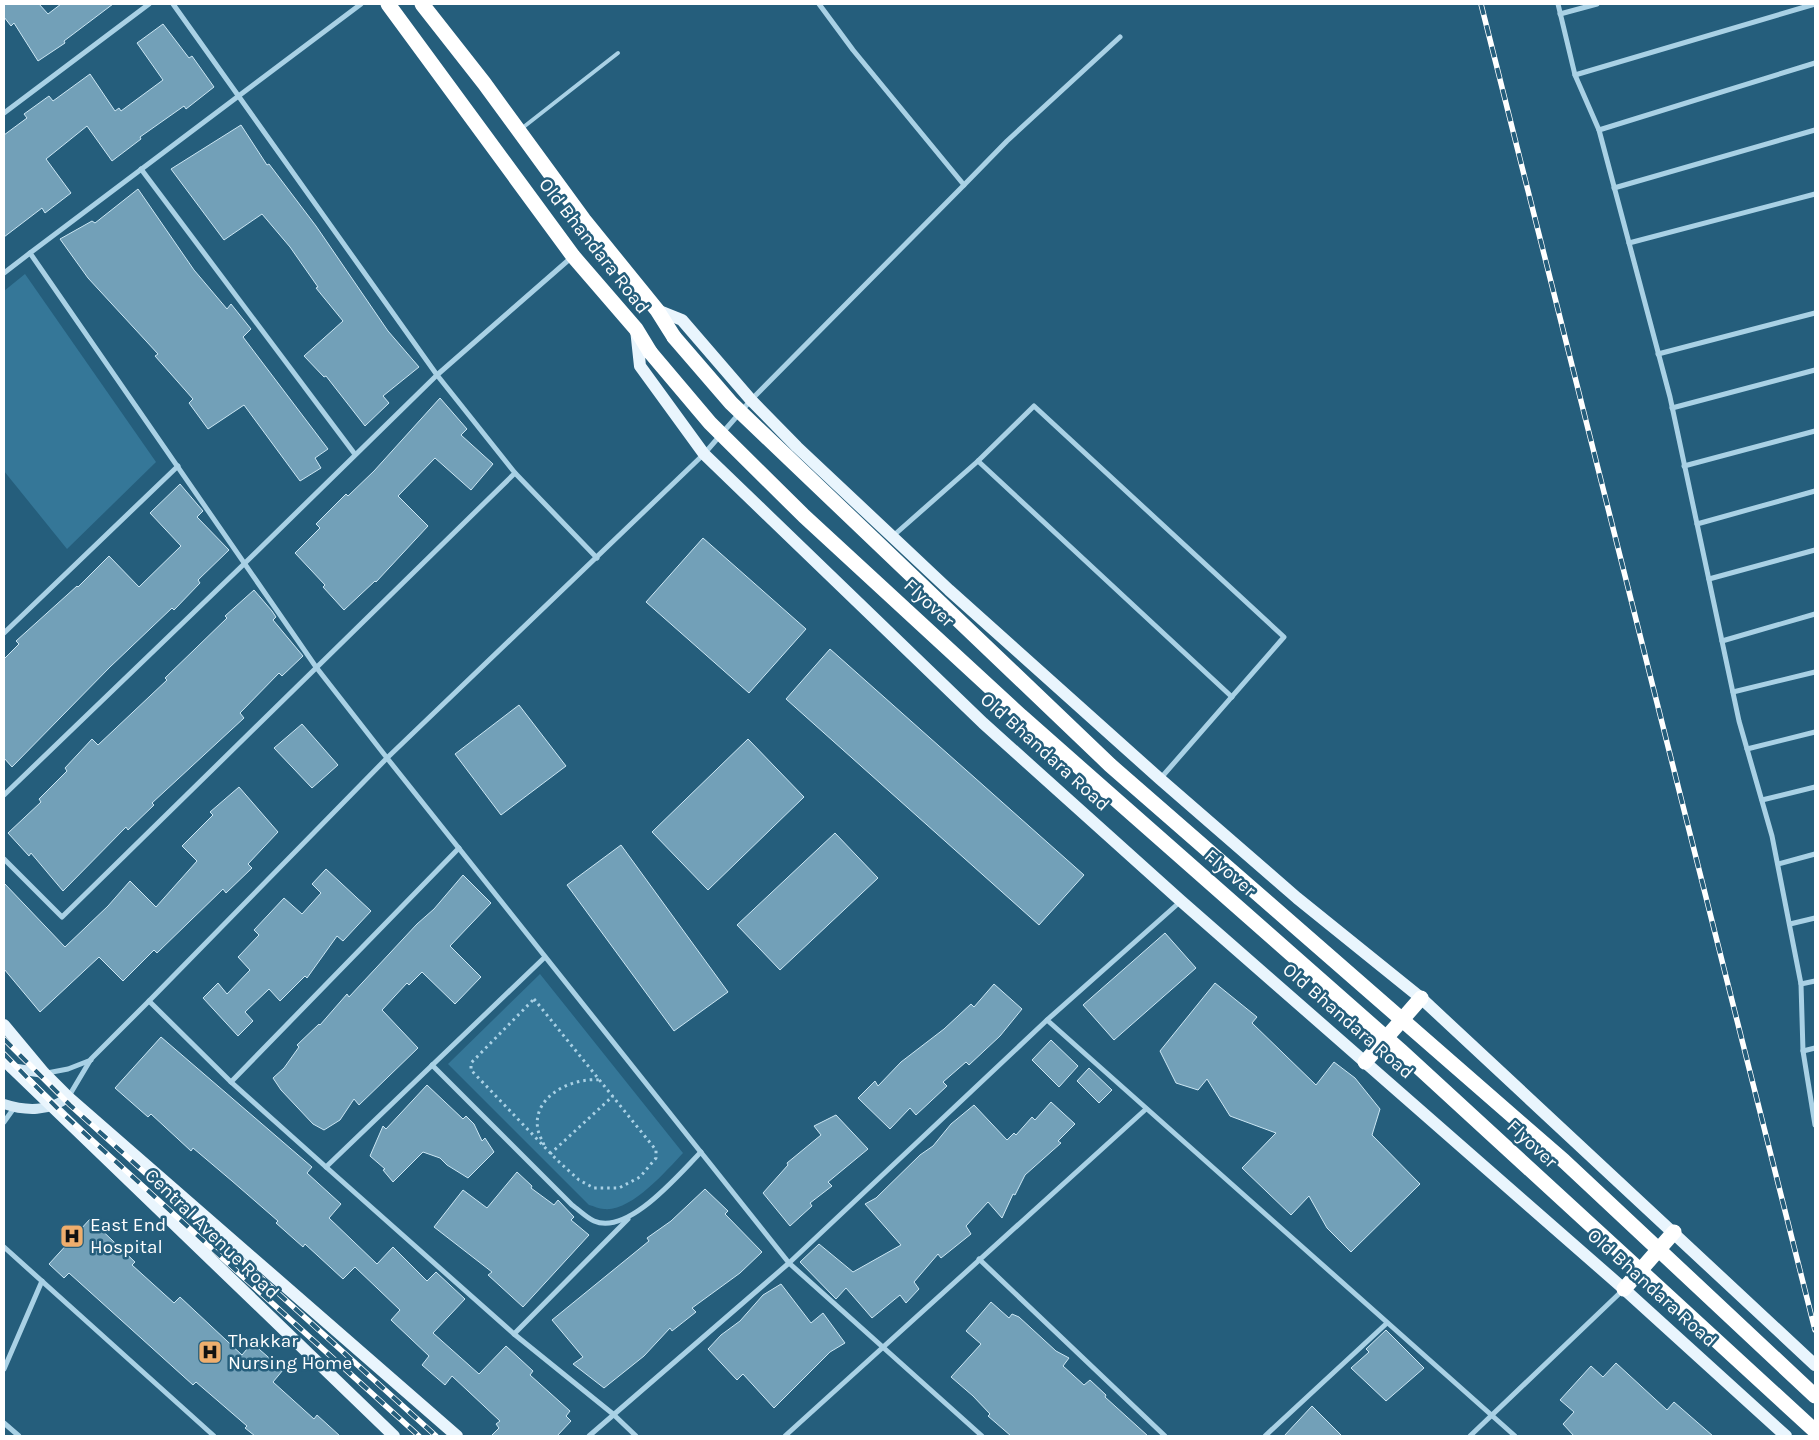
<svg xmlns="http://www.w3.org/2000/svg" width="1819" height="1440" viewBox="0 0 1819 1440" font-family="Karla,sans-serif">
<rect width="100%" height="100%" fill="#255e7c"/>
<g fill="#357798">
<polygon points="25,274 156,462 67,549 4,471 4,291"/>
<path d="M540,974L683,1153C666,1171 631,1212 604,1209C599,1209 594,1206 589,1205L448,1064Z"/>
</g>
<g fill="#72a0b8" stroke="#cce7f4">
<polygon points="4,4 39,4 48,14 61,4 113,4 64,41 65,43 38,61 14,23 11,26 4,17"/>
<polygon points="163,24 189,58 192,56 214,87 186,109 184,106 140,137 141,139 112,161 87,126 46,159 71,193 45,213 42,208 4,237 4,135 27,118 24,114 49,96 53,101 90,74 115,111 119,108 121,111 163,80 137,43"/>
<polygon points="241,125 267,165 269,164 316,226 388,331 419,367 383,396 389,403 365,426 326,376 324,377 304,356 343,321 316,288 318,287 290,247 262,214 224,240 171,169"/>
<polygon points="138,189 194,270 227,309 231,304 251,329 243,337 328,449 315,458 321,468 300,481 244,405 208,429 189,403 193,399 155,356 158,354 88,278 60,239 92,221 95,223"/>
<polygon points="440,398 467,429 461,435 493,464 471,490 435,458 398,496 428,526 376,582 375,581 344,610 323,587 325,585 295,553 320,528 316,524 346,494 348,496 374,471"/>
<polygon points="180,484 203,511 197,517 229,550 198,580 200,583 174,610 172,608 110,667 12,767 4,758 4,659 19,644 16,641 77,586 78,587 109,556 139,587 181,546 150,513"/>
<polygon points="703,538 806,629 749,693 646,602"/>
<polygon points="254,590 272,611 276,617 273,620 303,656 282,676 279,673 240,713 244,718 152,803 154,805 128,830 126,827 63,891 31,853 29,856 8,833 41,802 39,799 67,771 65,768 92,739 98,745 167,680 165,678 227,618 225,616"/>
<polygon points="830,649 1084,875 1039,925 786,699"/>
<polygon points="519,705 566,766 501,815 455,754"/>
<polygon points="302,724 338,765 312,788 274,748"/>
<polygon points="748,739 804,797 708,890 652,832"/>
<polygon points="239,787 278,832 248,864 252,868 226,893 223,889 157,953 154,950 123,981 99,957 40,1012 4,969 4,883 65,947 108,906 130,881 156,907 197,861 182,846 213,815 210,812"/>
<polygon points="835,833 878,878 780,970 737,925"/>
<polygon points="621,845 728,992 674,1031 567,885"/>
<polygon points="326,869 371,911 343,941 337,936 307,978 305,976 280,1001 269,989 245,1012 253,1021 238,1036 203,998 218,983 227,994 250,970 238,957 259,935 254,930 284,898 302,914 321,893 312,884"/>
<polygon points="463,875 491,903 450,946 481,977 455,1004 422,972 409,985 407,983 382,1010 418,1048 359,1105 354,1099 340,1120 324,1130 313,1124 281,1090 273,1078 284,1068 299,1047 297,1045 319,1024 320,1025 347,994 349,997 417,924 434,909"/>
<polygon points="1165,933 1196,968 1114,1040 1083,1005"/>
<polygon points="1215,983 1257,1017 1252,1023 1316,1085 1334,1062 1355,1078 1380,1109 1372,1135 1420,1184 1351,1252 1327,1228 1309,1196 1291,1215 1242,1168 1276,1133 1230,1116 1207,1079 1198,1090 1176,1083 1160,1051"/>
<polygon points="994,984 1022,1009 1000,1036 969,1065 966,1062 943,1082 947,1086 916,1115 910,1108 890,1129 858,1098 875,1081 878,1086 901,1062 944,1029 971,1004 974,1007"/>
<polygon points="161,1037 312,1167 307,1173 341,1204 329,1218 377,1264 393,1247 427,1281 436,1272 465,1299 433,1333 479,1374 506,1346 533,1371 530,1375 570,1411 566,1416 571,1421 557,1436 491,1436 499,1428 496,1424 500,1421 452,1376 445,1385 422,1365 429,1356 391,1320 400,1310 355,1267 343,1279 305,1244 303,1247 276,1223 278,1221 232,1181 193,1148 191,1151 151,1114 148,1117 115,1088"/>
<polygon points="1051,1040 1078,1066 1059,1087 1032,1060"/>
<polygon points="1089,1068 1112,1090 1099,1103 1077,1081"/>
<polygon points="427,1085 463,1119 466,1116 474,1124 482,1141 485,1138 494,1152 468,1178 447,1165 440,1158 423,1152 393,1182 383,1170 385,1169 370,1156 383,1126 386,1129"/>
<polygon points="1051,1102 1075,1124 1058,1141 1061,1143 1025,1175 1015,1195 1013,1194 1002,1218 988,1202 966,1226 971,1234 941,1258 938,1254 914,1282 919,1289 906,1303 900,1295 872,1318 846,1288 836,1299 800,1262 819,1244 853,1272 901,1245 865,1204 876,1198 920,1155 933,1146 951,1124 974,1105 1007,1140 1014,1133 1016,1135 1032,1117 1035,1120"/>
<polygon points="836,1115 868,1149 828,1182 832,1186 810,1203 812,1206 790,1226 763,1193 788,1165 787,1163 821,1135 814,1126"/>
<polygon points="517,1172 532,1186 531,1188 554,1205 558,1200 574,1217 571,1220 589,1235 523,1307 488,1275 492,1272 434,1227 463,1190 487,1208"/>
<polygon points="705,1189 728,1211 725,1214 762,1252 740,1273 692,1308 696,1312 672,1331 670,1328 644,1356 604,1388 573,1364 583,1357 552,1320 649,1241 647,1238 671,1221"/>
<polygon points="90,1219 135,1262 132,1265 174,1303 180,1297 242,1355 252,1343 283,1370 273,1382 314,1419 317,1415 340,1436 255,1436 245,1428 247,1426 196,1382 193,1385 69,1273 64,1278 49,1264"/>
<polygon points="781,1284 811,1323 823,1313 845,1343 830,1352 774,1408 743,1374 737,1380 708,1349 721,1335 740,1321 763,1295"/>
<polygon points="991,1302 1009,1318 1012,1314 1019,1317 1056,1351 1069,1358 1063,1366 1084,1385 1090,1380 1106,1395 1105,1397 1148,1436 1011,1436 988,1416 990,1414 973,1396 951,1377 981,1344 966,1331"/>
<polygon points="1386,1330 1424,1368 1386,1401 1351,1368 1369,1352 1366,1349"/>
<polygon points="1616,1363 1667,1410 1674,1402 1713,1436 1574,1436 1563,1424 1574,1412 1560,1400 1591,1366 1603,1377"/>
<polygon points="1312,1406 1342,1436 1284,1436"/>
</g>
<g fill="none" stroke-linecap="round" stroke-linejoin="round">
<g stroke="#a9d1e5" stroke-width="3" stroke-dasharray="2.5 4" stroke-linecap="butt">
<polygon points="534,999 656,1150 656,1158 640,1177 619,1188 594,1188 579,1180 557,1160 471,1070 471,1063"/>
<path d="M544,1145C542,1140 539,1135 538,1130C531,1096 573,1077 600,1080"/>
<polyline points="550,1154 613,1096"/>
</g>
<polyline stroke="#a9d1e5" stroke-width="4" points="521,129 618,53"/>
<g stroke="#a9d1e5" stroke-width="5">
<polyline points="173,4 437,375 572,257"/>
<polyline points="361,4 30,253 316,667 387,758 149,1001 231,1082 326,1167 514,1334 613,1414 636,1436"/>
<polyline points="1558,4 1575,75 1599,130 1670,397 1739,721 1772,836 1801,984 1803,1051 1815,1125"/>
<polyline points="1560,14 1597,4"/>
<polyline points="1575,75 1815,4"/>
<polyline points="4,113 149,4"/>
<polyline points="1599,130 1815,63"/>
<polyline points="141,169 354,453"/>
<polyline points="964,185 1007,141 1120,37"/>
<polyline points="1614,188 1815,130"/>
<polyline points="1629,243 1815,194"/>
<polyline points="4,273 30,253"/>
<polyline points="1658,354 1815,313"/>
<polyline points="1672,408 1815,370"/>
<polyline points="978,461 1232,697"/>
<polyline points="1684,466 1815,431"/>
<polyline points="515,473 597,558"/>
<polyline points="1697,524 1815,491"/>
<polyline points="893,536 978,461 1034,406 1284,637 1160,779"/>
<polyline points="1709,579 1815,550"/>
<polyline points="4,633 178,466"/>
<polyline points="1722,641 1815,614"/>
<polyline points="1733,692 1815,672"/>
<polyline points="1747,749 1815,732"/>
<polyline points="4,795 245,563 437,375 515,473 62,917 4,859"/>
<polyline points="1762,800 1815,787"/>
<polyline points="1778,864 1815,854"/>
<polyline points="1181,901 1047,1020 1515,1436"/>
<polyline points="1790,924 1815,918"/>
<polyline points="1801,984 1815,981"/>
<polyline points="1803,1051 1815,1048"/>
<path d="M432,1065L572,1205C579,1210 587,1218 594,1221C628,1236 679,1174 701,1152"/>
<polyline points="47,1073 68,1069 91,1060"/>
<polyline points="231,1082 459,848"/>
<polyline points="69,1096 91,1059 149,1001"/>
<polyline points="4,1122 14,1108"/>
<polyline points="326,1167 545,957"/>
<polyline points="4,1247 214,1436"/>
<polyline points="979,1259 1165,1436"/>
<polyline points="514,1334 628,1219"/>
<polyline points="4,1369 42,1281"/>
<polyline points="4,1423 19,1436"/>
<polyline points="589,1436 789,1263 387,758 704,454 751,400 964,185 853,50 819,4"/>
<polyline points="785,1436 1146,1109"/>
<polyline points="982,1436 789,1263 1047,1020"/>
<polyline points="1265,1436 1387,1323"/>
<polyline points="1470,1436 1623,1290"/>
</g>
<g stroke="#d2e8f5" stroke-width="10">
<polyline points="11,1068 44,1073"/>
<path d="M4,1104C25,1111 50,1112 68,1097"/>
</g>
<g stroke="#e9f5fd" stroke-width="12">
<polyline points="657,310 682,320 751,400 797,447 949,590 1160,779 1297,898 1421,998 1815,1365"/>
<polyline points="636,329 640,366 704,454 983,723 1181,901 1624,1289 1786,1436"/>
<polyline points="4,1025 44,1073 68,1097 457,1436"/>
<polyline points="4,1060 394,1436"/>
</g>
<g stroke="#fff" stroke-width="15">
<polyline points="388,4 573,256 636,329 650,352"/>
<polyline points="422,4 484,83 584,220 657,310 674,337"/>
<polyline points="1365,1062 1421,998"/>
<polyline points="1624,1289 1674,1232"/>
</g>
<g stroke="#fff" stroke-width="5.5">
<g id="rail">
<polyline points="1481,4 1815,1330"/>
<polyline points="4,1039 70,1105 436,1436"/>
<polyline points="4,1054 62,1113 419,1436"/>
</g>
</g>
<use href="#rail" stroke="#255e7c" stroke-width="4" stroke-dasharray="11" stroke-linecap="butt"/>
<g stroke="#fff" stroke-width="15">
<polyline points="674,337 731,403 1110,765 1564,1161 1815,1396"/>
<polyline points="650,352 710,423 804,516 1021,716 1401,1051 1815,1431"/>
</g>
</g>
<defs>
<g id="hospital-square" transform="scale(1.25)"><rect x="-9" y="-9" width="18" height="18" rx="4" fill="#efae6d" stroke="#255e7c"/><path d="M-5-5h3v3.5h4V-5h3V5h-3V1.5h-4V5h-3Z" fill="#111"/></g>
</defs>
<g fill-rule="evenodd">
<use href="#hospital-square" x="72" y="1236"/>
<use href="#hospital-square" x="210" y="1352"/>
</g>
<g text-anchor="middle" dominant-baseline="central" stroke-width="5" stroke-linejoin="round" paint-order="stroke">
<g font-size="19" fill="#fff" stroke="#255e7c">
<text transform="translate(594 246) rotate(52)">Old Bhandara Road</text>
<text transform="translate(929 603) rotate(43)">Flyover</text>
<text transform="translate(1045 752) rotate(42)">Old Bhandara Road</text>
<text transform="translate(1230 873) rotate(41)">Flyover</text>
<text transform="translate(1348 1021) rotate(41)">Old Bhandara Road</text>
<text transform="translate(1532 1144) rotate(43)">Flyover</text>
<text transform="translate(212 1234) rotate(44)">Central Avenue Road</text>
<text transform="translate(1652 1288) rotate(42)">Old Bhandara Road</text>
</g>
<g font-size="19" fill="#fff" stroke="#255e7c" text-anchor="start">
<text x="90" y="1225">East End<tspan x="90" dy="22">Hospital</tspan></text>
<text x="228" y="1341">Thakkar<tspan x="228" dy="22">Nursing Home</tspan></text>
</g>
</g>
<rect width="1819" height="1440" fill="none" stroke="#ffffff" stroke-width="10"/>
</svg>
